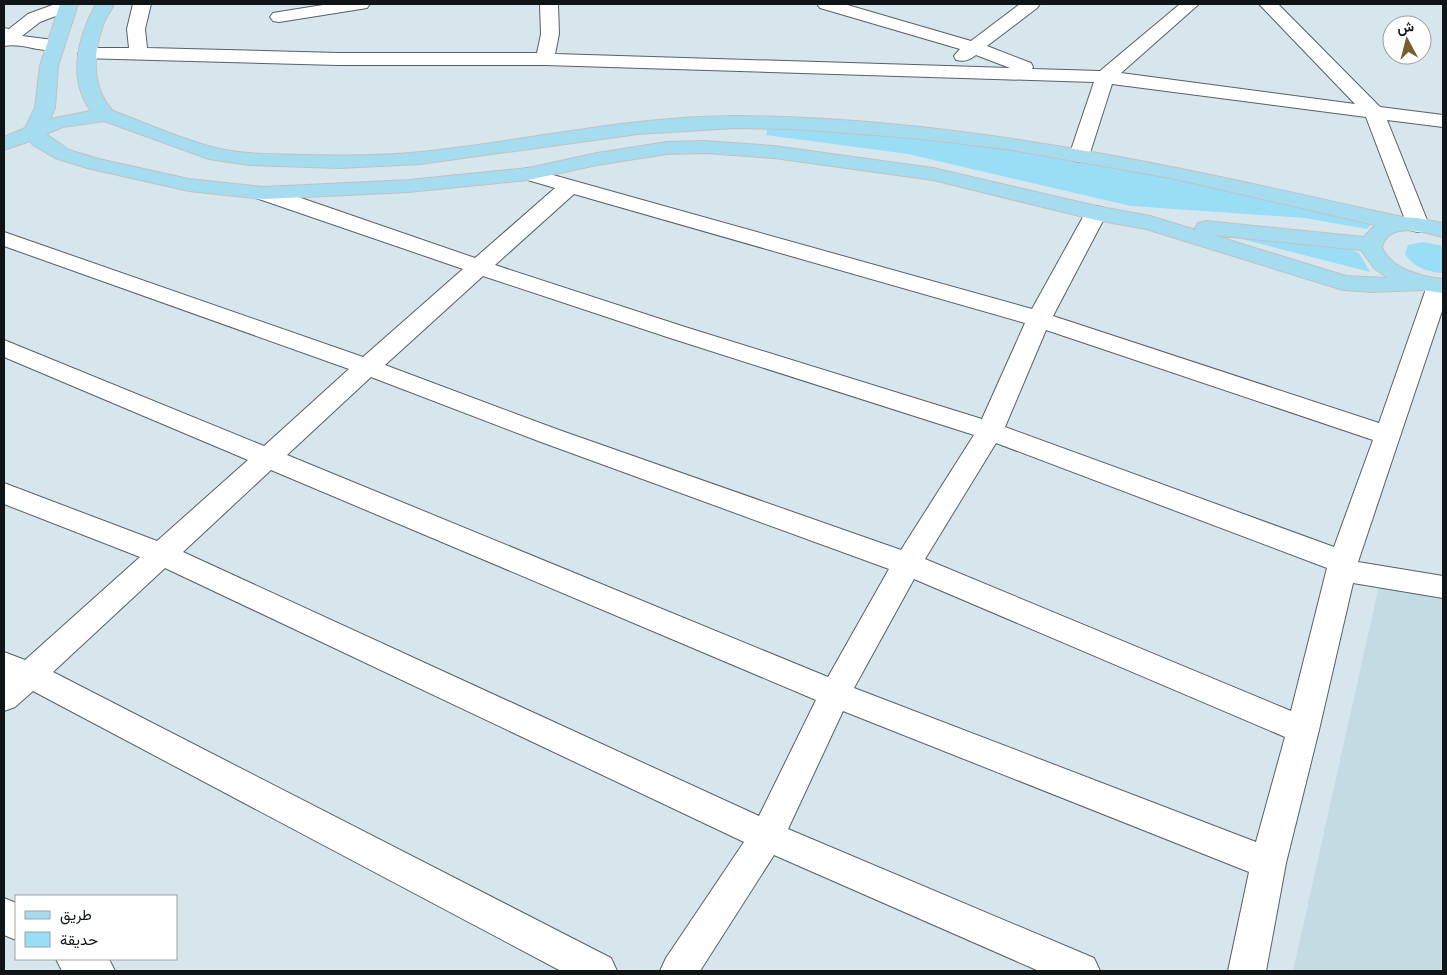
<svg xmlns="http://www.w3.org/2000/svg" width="1447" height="975" viewBox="0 0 1447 975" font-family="Quicksand,Vazirmatn,sans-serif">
<rect width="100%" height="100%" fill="#d7e6ec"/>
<polygon fill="#c4dbe4" points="1380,581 1443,592 1443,971 1293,971"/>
<g fill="#9addf6">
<polygon points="769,125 996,143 1067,155 1375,220 1367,229 1305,218 1131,206 908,154 766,135"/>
<polygon points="1214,232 1332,242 1359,253 1370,272"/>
<path d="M1423,242L1443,246V273C1428,272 1413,267 1405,254L1408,245Z"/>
</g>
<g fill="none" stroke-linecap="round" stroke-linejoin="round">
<g stroke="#556267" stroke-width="2">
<g id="minor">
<path d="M55,4L77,5L74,9L40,22L22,36L61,41L64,45L61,49C42,54 22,42 4,46V28L9,29L28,14Z"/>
<path d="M133,4H151L145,29L147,48L338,53H537L541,34L540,4H558L559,34L555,54L1010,68L976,55C969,60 965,62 956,60L954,56L960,49L820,8L817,4H844L971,41L1020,4H1040L1037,8L987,46L1031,63L1033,67L1032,69L1100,71L1180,4H1199L1121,73L1355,104L1259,4H1278L1380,107L1443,115V127L1387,120L1429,225L1426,230L1418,232L1410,230L1407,225L1366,117L1112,84L1089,156L1086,160L1079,162L1072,160L1069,156L1094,82L545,65H338L80,58L78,54L80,50L87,48H129L127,29Z"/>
<polygon points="329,4 370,4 367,8 361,9 279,22 273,21 270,17 273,13 279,12"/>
<path d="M528,168L1032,309L1088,208L1096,206L1104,208L1107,213L1053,316L1379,423L1427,286L1431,281L1443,280V308L1358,562L1443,576V598L1353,583L1319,730L1286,863L1266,971H1228L1249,872L843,711L788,829L1094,958L1100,971H1039L774,855L700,971H660L666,958L744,842L165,568L53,672L611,958L617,971H561L33,691L15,707L4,711V652L25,660L140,557L4,504V483L157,541L248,460L4,357V340L264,446L349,369L4,246V232L363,357L463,269L256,198L253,193L256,188L264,187L272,188L475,258L555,188L521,178L517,174L521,170ZM574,194L1025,323L982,419L685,327L495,265ZM483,276L667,337L974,435L901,550L559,430L385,365ZM1046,330L1373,440L1334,547L1005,427ZM371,377L541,442L889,569L828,677L287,455ZM996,443L1327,568L1291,711L925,559ZM271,470L816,700L759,816L183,552ZM914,579L1285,737L1256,842L854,688Z"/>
<polygon points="4,898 16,903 16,940 4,935"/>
<polygon points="56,959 109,959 115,971 62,971"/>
</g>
</g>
<g stroke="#c1c2c2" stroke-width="2">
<path id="major" d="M60,4H78L58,66L55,108L50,119L91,111C67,78 78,37 96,4H114C111,11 106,17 103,25C93,53 91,88 113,111C146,123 178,138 212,147C241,155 273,154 303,155C342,156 382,156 421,152C528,141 634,115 741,116C966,118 1184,168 1402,217L1417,218L1443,223V237C1425,233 1389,220 1382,247C1390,269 1422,277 1443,279V293L1422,290L1372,292L1343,290L1146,229L1096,220L933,180L774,158L705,153L667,154L597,165L528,180L409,192L264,199L189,191L87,168L55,158L33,145L30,141L4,150V137L25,128L35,108L40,66ZM104,121L209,159L249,165L339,168L420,164L638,134L736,128L795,129L913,138L1006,149L1171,178L1375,225L1364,237L1206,221L1198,223L1195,228L1196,230L1150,216L1096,206L933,168L774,146L705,141L667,142L597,153L528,168L409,180L264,187L189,179L99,159L69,150L46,134L63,127ZM1213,235L1361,250L1374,268L1388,278L1346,276Z"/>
</g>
<use href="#minor" fill="#fff" fill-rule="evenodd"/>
<use href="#major" fill="#a6dcef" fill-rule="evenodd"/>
</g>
<rect width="1447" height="975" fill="none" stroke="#0f1416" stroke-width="10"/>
<rect x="15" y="895" width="162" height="65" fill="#ffffff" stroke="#9fa1a2"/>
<rect x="25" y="911" width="25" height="8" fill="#a6dcef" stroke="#9fa1a2"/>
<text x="60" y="920" font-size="15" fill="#0f1416">طريق</text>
<rect x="25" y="932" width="25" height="15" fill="#9addf6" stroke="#9fa1a2"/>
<text x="60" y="945" font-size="15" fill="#0f1416">حديقة</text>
<g transform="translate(1407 40) rotate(353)"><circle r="24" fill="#ffffff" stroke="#9fa1a2"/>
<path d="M0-4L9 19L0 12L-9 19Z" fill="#775d2f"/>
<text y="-8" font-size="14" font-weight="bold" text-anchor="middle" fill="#0f1416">ش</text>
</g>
</svg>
